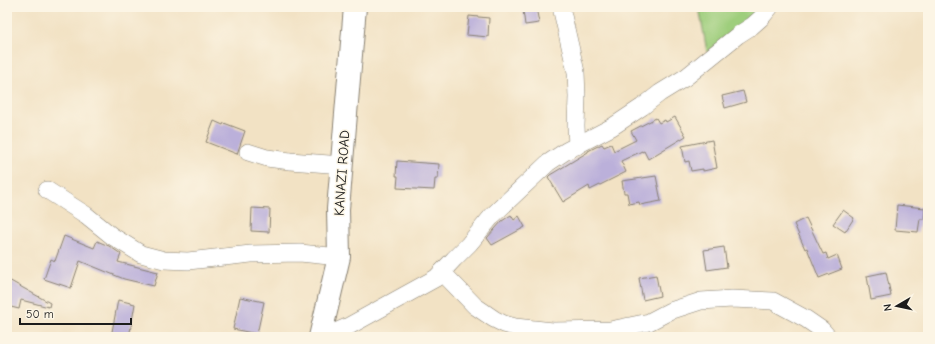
<svg xmlns="http://www.w3.org/2000/svg" width="935" height="344" viewBox="0 0 935 344" font-family="'Comic Neue',sans-serif">
<rect width="100%" height="100%" fill="#fcf5e5"/>
<filter id="ink" filterUnits="userSpaceOnUse"><feTurbulence type="fractalNoise" baseFrequency=".025" numOctaves="2"/><feDisplacementMap in="SourceGraphic" scale="8" xChannelSelector="R" yChannelSelector="G"/><feConvolveMatrix kernelMatrix="1 2 1 2 8 2 1 2 1" color-interpolation-filters="sRGB"/></filter>
<filter id="wash" filterUnits="userSpaceOnUse"><feTurbulence type="fractalNoise" baseFrequency=".012" numOctaves="4" result="noise"/><feDisplacementMap in="SourceGraphic" scale="16" xChannelSelector="R" yChannelSelector="G"/><feGaussianBlur stdDeviation="0.9" result="paint"/><feColorMatrix in="noise" values="0 0 0 0 0 0 0 0 0 0 0 0 0 0 0 0 0 1.4 0 .05"/><feComposite in="paint" operator="in"/></filter>
<g filter="url(#wash)">
<rect width="100%" height="100%" fill="#f2e2c4"/>
<polygon fill="#9ece7c" stroke="#5d754c" points="699,7 764,7 707,52"/>
<g id="blocks">
<g fill="#bbb0da">
<polygon points="536,7 539,23 525,25 523,10"/>
<polygon points="469,16 489,18 488,37 467,35"/>
<polygon points="743,91 746,102 725,108 722,96"/>
<polygon points="675,117 686,136 648,159 644,151 642,152 642,151 621,161 626,172 590,190 589,186 563,202 548,177 550,175 588,152 588,151 602,144 604,147 611,144 614,151 636,140 631,131 656,118 659,123 665,120 666,122"/>
<polygon points="214,121 223,125 224,123 245,131 237,154 206,142"/>
<polygon points="712,140 717,168 703,171 703,169 691,171 689,161 685,162 682,146"/>
<polygon points="397,161 439,164 438,179 435,179 434,190 397,188 398,176 396,176"/>
<polygon points="656,176 661,201 640,205 639,202 629,204 627,193 624,193 622,181"/>
<polygon points="897,205 925,208 924,219 920,219 918,232 895,230"/>
<polygon points="252,208 270,209 269,232 251,231"/>
<polygon points="843,210 854,218 845,232 833,224"/>
<polygon points="511,215 514,220 519,216 525,227 492,245 487,238 502,221"/>
<polygon points="806,218 823,254 826,253 828,259 837,255 842,269 819,278 807,248 805,249 794,224"/>
<polygon points="64,236 94,248 97,241 109,246 121,254 118,262 158,272 154,286 124,279 80,261 71,288 44,279 51,259 55,261"/>
<polygon points="724,247 727,267 707,270 704,250"/>
<polygon points="886,272 891,296 871,300 867,276"/>
<polygon points="656,275 660,296 643,300 639,278"/>
<polygon points="7,279 50,303 49,307 21,300 19,309 7,306 10,297 7,296"/>
<polygon points="240,297 264,302 257,334 233,329"/>
<polygon points="118,300 135,304 130,332 129,332 127,337 111,337"/>
</g>
</g>
</g>
<g filter="url(#ink)">
<use href="#blocks" fill-opacity="0" stroke="#877f70" stroke-width="1"/>
<g fill="none" stroke-linecap="round" stroke-linejoin="round">
<g stroke="#877f70" stroke-width="18">
<g id="minor">
<polyline points="561,7 576,72 577,97 576,126 577,146"/>
<polyline points="248,152 267,158 290,161 342,165"/>
<polyline points="47,190 86,215 112,236 141,254 164,260 188,261 251,254 300,253 339,257"/>
<polyline points="442,272 475,306 494,319 504,324 515,327 553,331 610,330 649,322 670,311 701,301 732,299 773,301 806,319 822,330 828,337"/>
<polyline points="324,337 349,326 436,278 454,259 469,244 492,216 548,163 566,151 612,127 642,107 660,93 686,77 738,35 752,26 761,18 770,7"/>
</g>
</g>
<g stroke="#877f70" stroke-width="24">
<polyline id="secondary" points="320,337 339,257 338,209 355,7"/>
</g>
<use href="#minor" stroke="#fff" stroke-width="17"/>
<use href="#secondary" stroke="#fff" stroke-width="22"/>
</g>
</g>
<g text-anchor="middle" dominant-baseline="central" stroke-width="3" stroke-linejoin="round" paint-order="stroke">
<g font-size="14" fill="#1c1c1c" stroke="#fcf5e5">
<text transform="translate(342 173) rotate(-86)">KANAZI ROAD</text>
</g>
</g>
<rect width="935" height="344" fill="none" stroke="#fcf5e5" stroke-width="24"/>
<g transform="translate(897 306) rotate(261)" stroke="#fcf5e5" stroke-width="3" paint-order="stroke">
<path d="M0-3L7 15L0 10L-7 15Z" fill="#1c1c1c"/>
<text y="-6" font-size="11" font-weight="bold" text-anchor="middle" fill="#1c1c1c">N</text>
</g>
<path d="M20 318v6h111v-6" fill="none" stroke="#1c1c1c" stroke-width="2"/>
<text x="26" y="318" font-size="12" fill="#1c1c1c" stroke="#fcf5e5" stroke-width="3" paint-order="stroke">50 m</text>
</svg>
